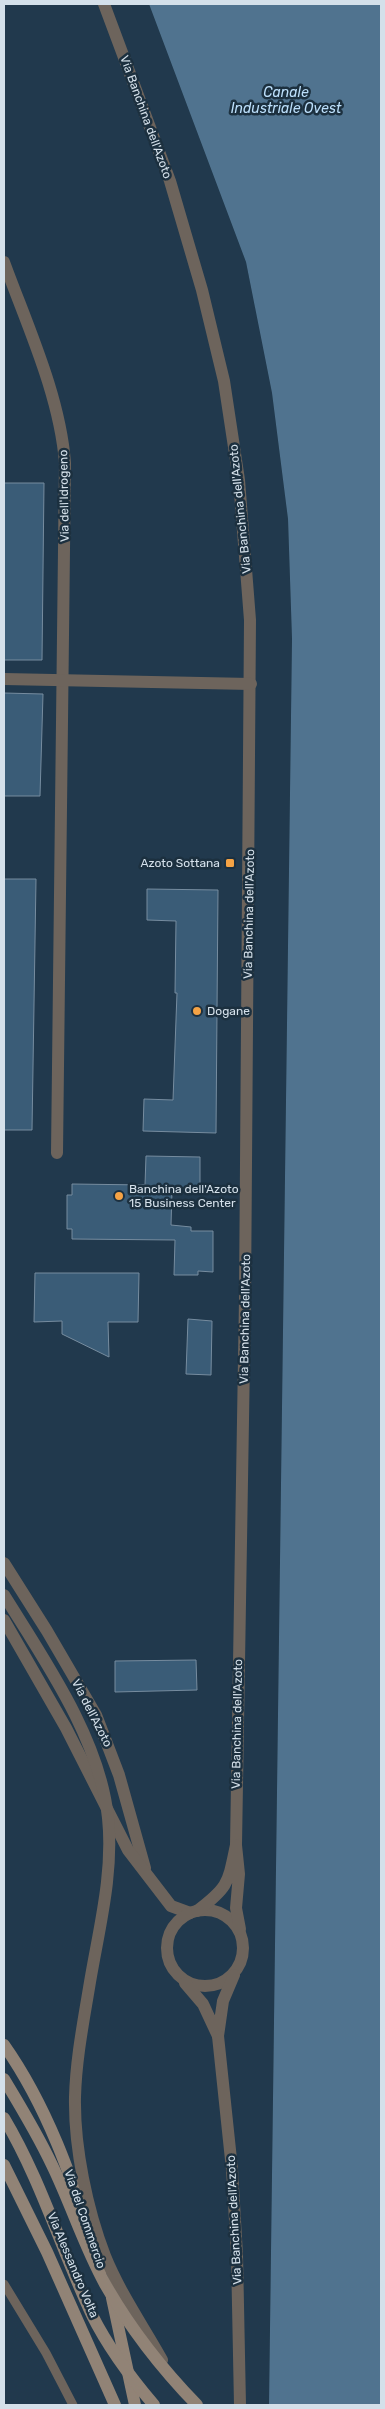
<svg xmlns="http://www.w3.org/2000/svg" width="385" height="2409" viewBox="0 0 385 2409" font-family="Rubik,sans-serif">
<rect width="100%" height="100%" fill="#1c303f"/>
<polygon fill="#21394d" points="4,4 149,4 246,262 272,393 288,519 292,639 269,2405 4,2405"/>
<polygon fill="#50738f" points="149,4 381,4 381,2405 269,2405 292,639 288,519 272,393 246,262"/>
<g fill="#3a5c77" stroke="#768c9f">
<polygon points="4,483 44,483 42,660 4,660"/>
<polygon points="4,693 43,694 40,796 4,796"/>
<polygon points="4,879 36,879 32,1130 4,1130"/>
<polygon points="147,889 218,890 216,1133 143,1131 144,1099 173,1100 177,993 175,993 176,921 147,920"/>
<polygon points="146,1156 200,1157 200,1192 172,1191 171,1225 191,1227 191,1231 213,1231 213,1272 198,1271 198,1275 174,1275 175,1240 72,1239 72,1229 67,1229 67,1195 72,1195 72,1184 145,1185"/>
<polygon points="35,1273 139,1273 138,1322 108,1322 109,1357 62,1334 62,1321 34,1322"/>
<polygon points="188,1319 212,1321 211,1375 186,1374"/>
<polygon points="196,1660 197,1690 115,1692 115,1661"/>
</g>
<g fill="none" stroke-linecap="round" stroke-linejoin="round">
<polyline stroke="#6d645c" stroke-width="9" points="4,2284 46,2353 73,2405"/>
<g stroke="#6d645c" stroke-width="12">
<polyline points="104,4 170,181 202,290 224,381 239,480 250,620 245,1299 236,1845"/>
<path d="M4,262C27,325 60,396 65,463L57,1153"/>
<polyline points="4,679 251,684"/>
<polyline points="4,1563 47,1631 96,1715 119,1775 145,1868"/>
<polyline points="4,1620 66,1728 128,1850 171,1906 190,1913"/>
<circle cx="205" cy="1948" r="38"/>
<path d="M197,1911C229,1887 228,1883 236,1845L239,1874L236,1908L240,1929"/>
<polyline points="185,1983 203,2004 218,2036 223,2001 234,1975"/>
<polyline points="218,2036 232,2169 237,2255 240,2405"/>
</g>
<g stroke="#918376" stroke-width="12">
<path d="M4,2045C52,2113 76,2192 102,2269"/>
<polyline points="4,2165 47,2252 115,2405"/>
<polyline points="112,2298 135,2405"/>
</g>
<path stroke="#6d645c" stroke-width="12" d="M4,1595C45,1661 100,1739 108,1818C114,1875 98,1932 89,1988C83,2024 76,2060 75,2097C74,2147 87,2209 105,2256C120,2293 143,2326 162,2360"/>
<g stroke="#918376" stroke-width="12">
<path d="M4,2079C21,2107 38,2135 52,2165C71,2204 84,2246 105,2284C130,2328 162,2369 197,2405"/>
<path d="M4,2118C41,2180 61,2249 92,2315C108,2347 131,2378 154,2405"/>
</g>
</g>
<g fill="#f5a345" stroke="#1c303f" stroke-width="2">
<rect x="225" y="858" width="10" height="10" rx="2.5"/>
<circle cx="197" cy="1011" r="5"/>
<circle cx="119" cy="1196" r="5"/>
</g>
<g text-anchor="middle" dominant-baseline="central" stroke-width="5" stroke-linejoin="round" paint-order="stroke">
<g font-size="12" fill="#d4e0ea" stroke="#1c303f">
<text transform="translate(146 117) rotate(70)">Via Banchina dell'Azoto</text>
<text transform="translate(64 496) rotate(-91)">Via dell'Idrogeno</text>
<text transform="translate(240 509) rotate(-96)">Via Banchina dell'Azoto</text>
<text transform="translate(249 914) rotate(-89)">Via Banchina dell'Azoto</text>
<text transform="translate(245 1319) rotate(-89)">Via Banchina dell'Azoto</text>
<text transform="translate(92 1713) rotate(63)">Via dell'Azoto</text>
<text transform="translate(237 1724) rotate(-89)">Via Banchina dell'Azoto</text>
<text transform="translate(85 2219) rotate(71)">Via del Commercio</text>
<text transform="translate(234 2220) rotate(-93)">Via Banchina dell'Azoto</text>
<text transform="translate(73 2265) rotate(67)">Via Alessandro Volta</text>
</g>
<g font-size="12" fill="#d4e0ea" stroke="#1c303f" text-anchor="start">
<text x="220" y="863" text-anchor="end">Azoto Sottana</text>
<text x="207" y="1011">Dogane</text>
<text x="129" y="1189">Banchina dell'Azoto<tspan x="129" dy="14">15 Business Center</tspan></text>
</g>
<g font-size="14" font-style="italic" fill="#bcdffb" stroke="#1c303f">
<text x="286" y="92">Canale<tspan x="286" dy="16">Industriale Ovest</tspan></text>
</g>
</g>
<rect width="385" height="2409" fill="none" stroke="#d4e0ea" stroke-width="10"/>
</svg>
